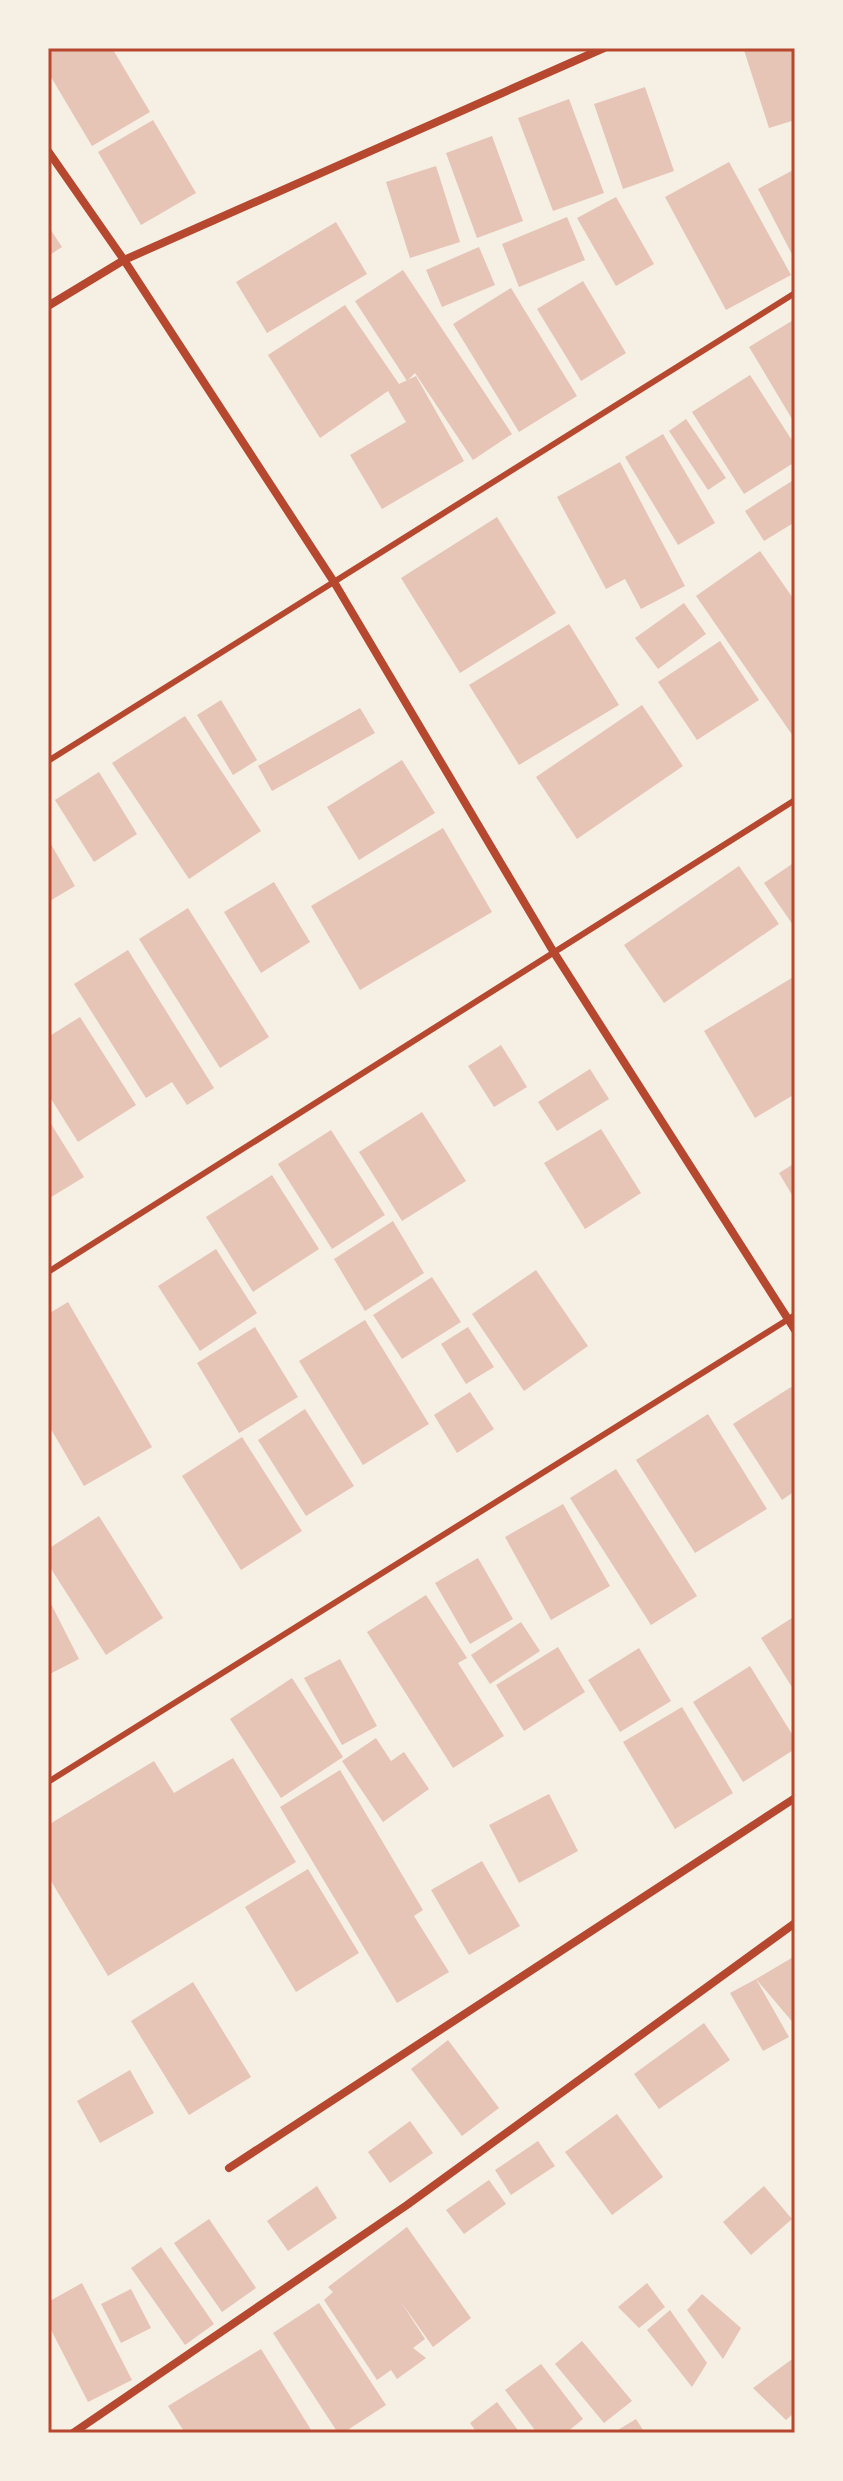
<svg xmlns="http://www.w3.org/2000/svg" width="843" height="2481" viewBox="0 0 843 2481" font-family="'Roboto Condensed',sans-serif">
<rect width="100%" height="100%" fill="#f6efe4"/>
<g fill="#e6c5b7">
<polygon points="48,48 112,48 150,112 92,146 48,72"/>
<polygon points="794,48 795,120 769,128 744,50"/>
<polygon points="645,87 674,171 623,189 594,104"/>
<polygon points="569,99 604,193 553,211 518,118"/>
<polygon points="153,120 196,193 141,225 98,152"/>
<polygon points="492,136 523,221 477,238 446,153"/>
<polygon points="729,162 791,275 726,310 665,197"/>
<polygon points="436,166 460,242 410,258 386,182"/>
<polygon points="795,169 795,260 758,189"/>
<polygon points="616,197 654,264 616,286 577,218"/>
<polygon points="567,217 585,260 519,287 502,244"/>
<polygon points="336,222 367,274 267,333 236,282"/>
<polygon points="48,226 62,247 48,256"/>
<polygon points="479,247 495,285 442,307 426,270"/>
<polygon points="403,270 512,434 473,460 415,373 407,381 355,301"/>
<polygon points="583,281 626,353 581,381 537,309"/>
<polygon points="511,288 577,396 519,432 453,324"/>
<polygon points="345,305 399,384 416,376 464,461 382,509 350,455 406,422 388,391 320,438 268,355"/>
<polygon points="795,319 795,424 749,347"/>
<polygon points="750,375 795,445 795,462 744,494 692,412"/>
<polygon points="686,419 726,478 708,490 669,431"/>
<polygon points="663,434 715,523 678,545 625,457"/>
<polygon points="620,462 685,586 641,609 625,579 606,589 557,497"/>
<polygon points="795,479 795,522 764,541 745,511"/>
<polygon points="497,517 556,613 460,673 401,578"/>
<polygon points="760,551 795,601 795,739 696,596"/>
<polygon points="684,603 706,634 658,669 635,638"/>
<polygon points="569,624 619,705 519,765 469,685"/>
<polygon points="720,641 759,700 697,740 658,682"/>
<polygon points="221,700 257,760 233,775 197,715"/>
<polygon points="642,705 683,766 577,839 536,777"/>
<polygon points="360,708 375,733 272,791 258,766"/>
<polygon points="185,716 261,831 189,879 112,763"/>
<polygon points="402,760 435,813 359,860 327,807"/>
<polygon points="99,772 137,834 94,862 55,800"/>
<polygon points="443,828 492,912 360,990 311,906"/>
<polygon points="48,839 75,886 48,902"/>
<polygon points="795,862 795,928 764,883"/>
<polygon points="739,866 779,924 664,1003 624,945"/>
<polygon points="274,882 310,942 261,973 224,912"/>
<polygon points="188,908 269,1037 220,1068 139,939"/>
<polygon points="128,950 214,1088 187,1105 172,1082 146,1098 74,984"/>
<polygon points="795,976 795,1094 755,1118 704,1031"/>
<polygon points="80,1017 136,1105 78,1142 48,1094 48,1037"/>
<polygon points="501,1045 527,1087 494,1107 468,1066"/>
<polygon points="590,1069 609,1099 557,1131 538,1102"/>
<polygon points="422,1112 466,1181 402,1221 359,1152"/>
<polygon points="48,1119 84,1177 48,1199"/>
<polygon points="601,1129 641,1193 585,1229 544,1163"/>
<polygon points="331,1130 385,1215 332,1249 278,1164"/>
<polygon points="795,1163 795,1200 779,1173"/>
<polygon points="272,1175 319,1249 253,1292 206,1217"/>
<polygon points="393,1221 424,1273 365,1311 334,1259"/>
<polygon points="216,1249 257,1313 200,1351 158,1286"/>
<polygon points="536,1270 588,1346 524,1391 472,1314"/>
<polygon points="432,1277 461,1322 402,1359 373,1315"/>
<polygon points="68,1302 152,1447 84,1486 48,1424 48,1314"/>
<polygon points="365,1320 429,1424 363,1465 299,1361"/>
<polygon points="255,1327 298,1397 239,1433 197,1363"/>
<polygon points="468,1327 494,1367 466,1384 441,1344"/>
<polygon points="791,1387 795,1394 795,1491 782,1500 733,1424"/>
<polygon points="470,1392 494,1429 457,1453 434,1415"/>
<polygon points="305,1409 354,1486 306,1516 258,1440"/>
<polygon points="708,1414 767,1509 695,1553 636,1460"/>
<polygon points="242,1437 302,1531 241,1570 182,1476"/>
<polygon points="616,1469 697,1596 651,1625 570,1498"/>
<polygon points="563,1504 610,1586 551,1620 505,1537"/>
<polygon points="99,1516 163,1618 106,1655 48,1564 48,1549"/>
<polygon points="478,1558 513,1619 470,1644 435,1583"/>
<polygon points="426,1595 467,1658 458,1663 504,1736 453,1768 367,1632"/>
<polygon points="48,1598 79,1659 48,1675"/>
<polygon points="795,1616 795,1692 761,1638"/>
<polygon points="521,1622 540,1651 490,1684 471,1655"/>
<polygon points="558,1647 585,1692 524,1731 496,1685"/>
<polygon points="639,1648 671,1701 620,1732 588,1680"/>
<polygon points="340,1659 377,1726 342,1745 304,1678"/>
<polygon points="750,1666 795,1739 795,1749 743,1782 693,1702"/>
<polygon points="292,1678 343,1757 281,1798 230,1719"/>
<polygon points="682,1707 733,1793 675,1829 623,1742"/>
<polygon points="376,1738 391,1761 404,1752 429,1789 383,1822 342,1761"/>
<polygon points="233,1758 296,1862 108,1976 48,1876 48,1825 154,1761 174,1793"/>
<polygon points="340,1770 423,1910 414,1916 449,1972 397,2003 280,1807"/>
<polygon points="549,1794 578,1851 519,1883 489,1825"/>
<polygon points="482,1861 520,1926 469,1955 431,1890"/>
<polygon points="308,1869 359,1953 296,1992 245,1907"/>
<polygon points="795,1956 795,2025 756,1979"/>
<polygon points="756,1979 789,2037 763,2051 730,1993"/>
<polygon points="193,1982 251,2077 189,2115 131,2021"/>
<polygon points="704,2023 730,2060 659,2109 634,2074"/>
<polygon points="448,2040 499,2108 462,2136 411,2069"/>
<polygon points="130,2070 154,2113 100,2143 77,2101"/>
<polygon points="617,2114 663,2177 612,2215 565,2152"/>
<polygon points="410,2121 433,2153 390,2183 368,2152"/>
<polygon points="538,2141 555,2166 511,2195 495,2170"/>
<polygon points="489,2180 506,2204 464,2234 446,2210"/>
<polygon points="317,2186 337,2218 288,2251 267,2221"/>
<polygon points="764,2186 792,2219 751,2255 723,2222"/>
<polygon points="209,2219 256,2288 222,2312 174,2243"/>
<polygon points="407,2227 471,2318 433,2347 401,2302 425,2339 413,2348 426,2358 397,2379 391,2370 377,2380 324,2300 333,2292 328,2287"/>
<polygon points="161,2247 214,2324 185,2345 131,2268"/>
<polygon points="82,2283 132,2380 88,2402 48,2324 48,2302"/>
<polygon points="647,2283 665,2307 639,2328 618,2307"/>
<polygon points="131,2289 151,2328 121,2343 101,2304"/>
<polygon points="702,2294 741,2328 723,2359 687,2310"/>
<polygon points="319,2303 386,2405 343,2433 338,2433 273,2333"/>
<polygon points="670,2310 707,2363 692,2387 647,2330"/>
<polygon points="582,2341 632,2401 604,2423 555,2364"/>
<polygon points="261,2349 313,2433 185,2433 168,2406"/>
<polygon points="795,2357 795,2412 786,2420 753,2388"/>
<polygon points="541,2364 583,2419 566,2433 537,2433 505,2390"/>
<polygon points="497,2402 520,2433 477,2433 470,2423"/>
<polygon points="636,2419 645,2433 613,2433"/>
</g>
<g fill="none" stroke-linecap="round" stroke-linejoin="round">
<g stroke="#b5482f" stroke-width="6">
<polyline points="48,761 795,293"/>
<polyline points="48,1272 795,800"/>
<polyline points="48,1782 795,1315"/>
</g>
<g stroke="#b5482f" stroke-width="8">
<polyline points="48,151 124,260 334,582 553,951 795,1330"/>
<polyline points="48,306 124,260 604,48"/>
<polyline points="229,2168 795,1798"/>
<polyline points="73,2433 407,2205 795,1923"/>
</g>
</g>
<rect width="843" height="2481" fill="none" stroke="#f6efe4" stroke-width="100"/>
<rect x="50" y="50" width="743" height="2381" fill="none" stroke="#b5482f" stroke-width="3"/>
</svg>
